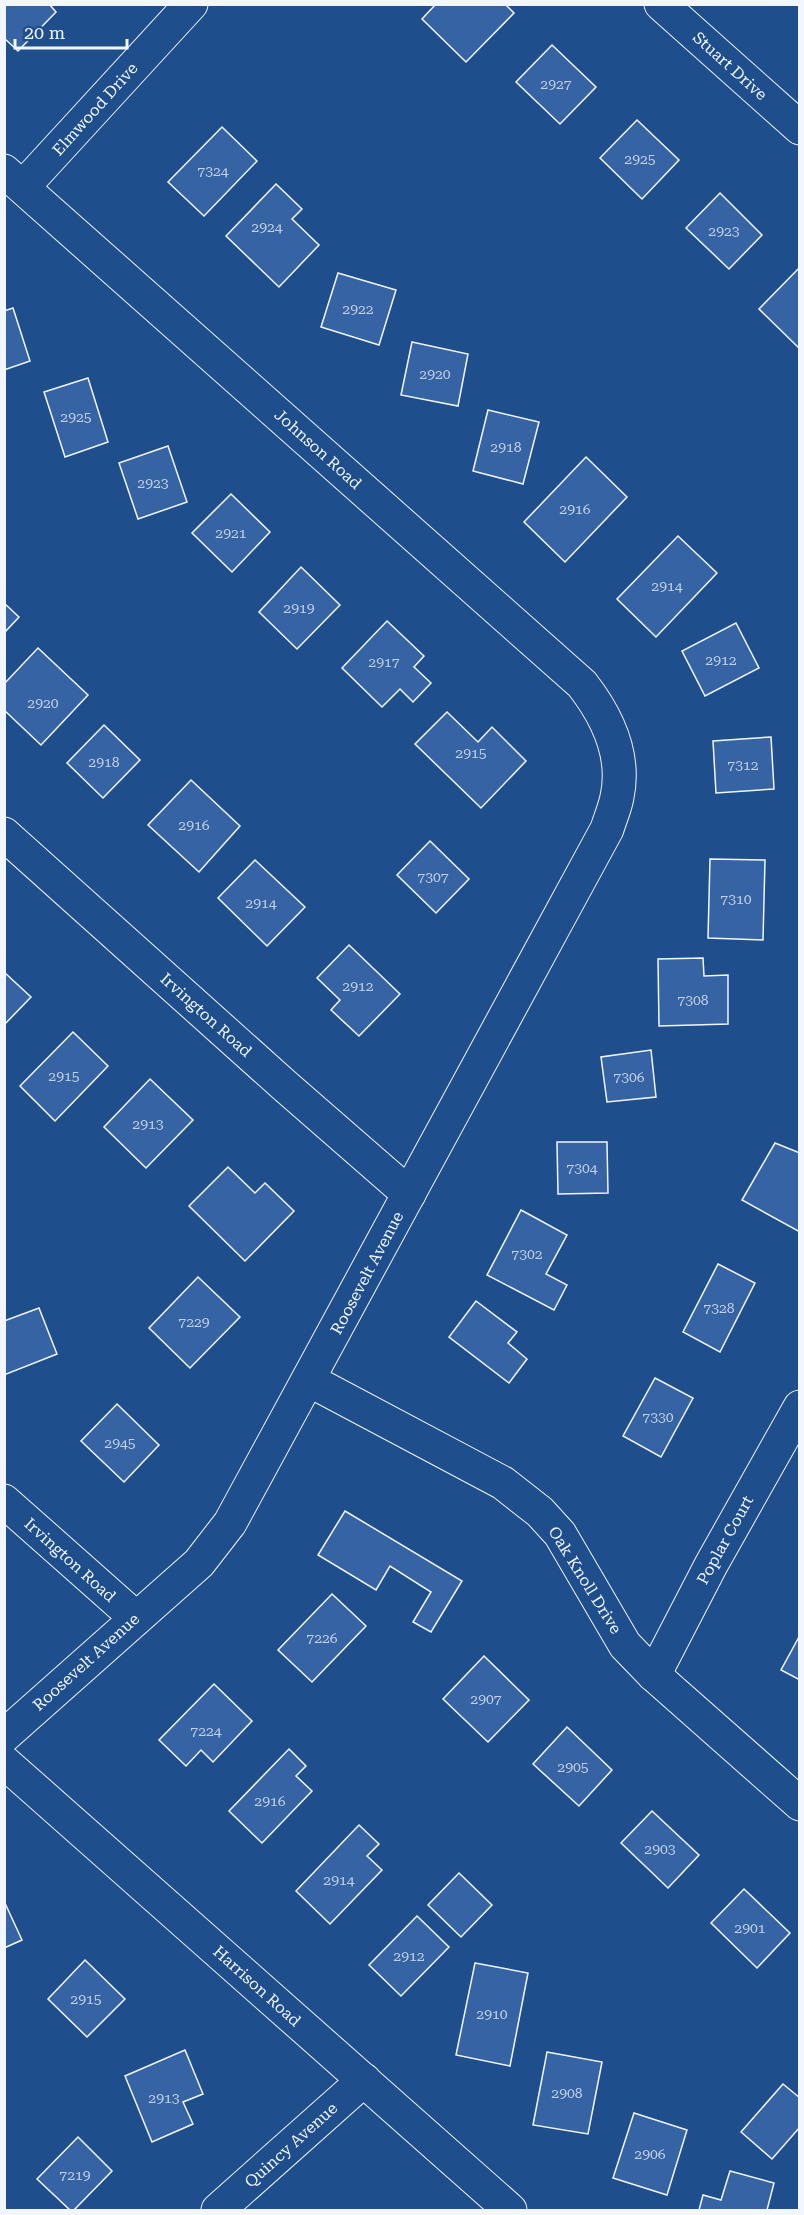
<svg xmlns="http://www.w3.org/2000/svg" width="804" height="2215" viewBox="0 0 804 2215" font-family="'Roboto Serif',serif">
<rect width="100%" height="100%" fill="#1f4e8c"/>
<g fill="#3563a3" stroke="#f2f6ff" stroke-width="1.5">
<polygon points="4,4 49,4 56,12 18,51 4,38"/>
<polygon points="436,4 505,4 514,13 466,62 422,19"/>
<polygon points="552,45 596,87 560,124 516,82"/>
<polygon points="637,120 679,160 642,199 600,158"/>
<polygon points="222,127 257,161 204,216 168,182"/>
<polygon points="276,184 302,209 292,219 319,245 279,287 226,236"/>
<polygon points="720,193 762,235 729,269 686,228"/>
<polygon points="800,267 800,349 759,309"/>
<polygon points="338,273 396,290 379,345 321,327"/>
<polygon points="13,308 30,361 4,370 4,311"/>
<polygon points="412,342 468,354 458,406 401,395"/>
<polygon points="88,378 108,442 65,457 44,392"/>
<polygon points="488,410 539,422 523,484 473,471"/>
<polygon points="168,446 187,502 138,519 119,463"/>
<polygon points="586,457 627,497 565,562 524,522"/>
<polygon points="231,494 270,532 232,572 192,533"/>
<polygon points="678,536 717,573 656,637 617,599"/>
<polygon points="301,567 340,605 297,649 259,612"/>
<polygon points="4,603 19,617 4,633"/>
<polygon points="387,621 424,656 414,667 431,683 413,702 400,689 382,707 342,668"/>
<polygon points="736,623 759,668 705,696 682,651"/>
<polygon points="38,648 88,695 41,745 4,710 4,684"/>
<polygon points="447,712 478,742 492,727 526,761 481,808 415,744"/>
<polygon points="104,725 140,760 103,798 67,763"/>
<polygon points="771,737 774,789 716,793 713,741"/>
<polygon points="191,780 240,826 199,872 148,825"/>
<polygon points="430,841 469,879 436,913 397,875"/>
<polygon points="710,859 765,860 763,940 708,938"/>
<polygon points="255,860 305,907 267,946 218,898"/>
<polygon points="349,945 400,994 359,1036 331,1010 340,1000 317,978"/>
<polygon points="703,958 704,976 728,975 728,1024 659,1026 658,959"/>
<polygon points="4,972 31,997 4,1025"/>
<polygon points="73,1032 108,1066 55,1121 20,1086"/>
<polygon points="651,1050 656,1097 607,1102 601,1057"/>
<polygon points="150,1079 193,1120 146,1168 104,1127"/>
<polygon points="557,1142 607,1142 608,1193 558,1194"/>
<polygon points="775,1143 800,1153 800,1232 742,1200"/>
<polygon points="228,1167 255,1193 265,1183 294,1211 245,1261 189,1206"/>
<polygon points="521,1210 567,1235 546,1274 567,1285 554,1310 487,1275"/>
<polygon points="718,1264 755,1283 720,1352 683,1332"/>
<polygon points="198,1277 240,1317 190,1368 149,1328"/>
<polygon points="476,1301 517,1332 508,1343 527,1359 509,1383 449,1337"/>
<polygon points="39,1308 57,1354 4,1375 4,1321"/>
<polygon points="655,1378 693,1398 661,1457 623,1436"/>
<polygon points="117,1404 159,1445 124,1482 81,1441"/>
<polygon points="345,1511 462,1581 431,1632 413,1622 431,1592 390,1566 376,1590 318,1555"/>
<polygon points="332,1594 366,1626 312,1682 278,1650"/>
<polygon points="800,1635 800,1680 781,1670"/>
<polygon points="484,1656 529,1700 488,1742 443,1699"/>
<polygon points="214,1684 252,1721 213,1762 201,1750 186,1766 159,1740"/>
<polygon points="567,1727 612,1770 579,1806 533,1764"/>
<polygon points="289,1749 306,1766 296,1776 312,1791 262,1843 229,1811"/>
<polygon points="652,1811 699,1855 668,1888 621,1843"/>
<polygon points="359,1825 379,1844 367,1856 382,1870 330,1924 296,1891"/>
<polygon points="459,1873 492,1905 461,1937 428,1905"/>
<polygon points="744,1889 790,1933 757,1968 711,1923"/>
<polygon points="4,1901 22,1940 4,1948"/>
<polygon points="417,1916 449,1947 401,1996 369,1965"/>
<polygon points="85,1960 125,1999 87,2037 48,1999"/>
<polygon points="475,1963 528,1973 510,2066 456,2055"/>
<polygon points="185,2050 203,2094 183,2102 193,2124 152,2142 125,2076"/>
<polygon points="547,2052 602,2062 588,2134 533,2125"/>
<polygon points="783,2084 800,2098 800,2127 772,2159 741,2132"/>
<polygon points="634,2113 687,2130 667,2195 613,2178"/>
<polygon points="78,2137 112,2171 74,2210 70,2210 37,2179"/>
<polygon points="730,2171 774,2183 767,2210 699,2210 703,2195 721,2200"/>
</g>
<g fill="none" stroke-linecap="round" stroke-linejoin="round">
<g stroke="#f2f6ff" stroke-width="35">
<g id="street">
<polyline points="661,4 800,128"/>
<path d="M4,171L582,684C607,716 626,755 617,797C615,808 610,819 607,829L230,1523L199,1563L4,1736"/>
<polyline points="23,187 191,4"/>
<polyline points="4,834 284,1085 409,1194"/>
<polyline points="309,1380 503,1483 540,1512 560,1534 625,1645 654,1675 800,1804"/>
<polyline points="4,1501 136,1618"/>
<polyline points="654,1675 711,1565 800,1407"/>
<polyline points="4,1762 510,2210"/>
<polyline points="218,2210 364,2080"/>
</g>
</g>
<use href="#street" stroke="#1f4e8c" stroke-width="33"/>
</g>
<g text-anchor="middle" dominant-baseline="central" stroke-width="4.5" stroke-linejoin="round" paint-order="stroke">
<g font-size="14" fill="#c3d1e8">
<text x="556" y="84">2927</text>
<text x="640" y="159">2925</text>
<text x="213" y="171">7324</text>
<text x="267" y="227">2924</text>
<text x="724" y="231">2923</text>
<text x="358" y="309">2922</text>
<text x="435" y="374">2920</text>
<text x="76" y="417">2925</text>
<text x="506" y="447">2918</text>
<text x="153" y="483">2923</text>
<text x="575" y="509">2916</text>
<text x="231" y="533">2921</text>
<text x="667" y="586">2914</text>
<text x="299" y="608">2919</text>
<text x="721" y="660">2912</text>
<text x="384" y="662">2917</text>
<text x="43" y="703">2920</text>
<text x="471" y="753">2915</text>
<text x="104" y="762">2918</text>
<text x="743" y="765">7312</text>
<text x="194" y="825">2916</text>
<text x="433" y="877">7307</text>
<text x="736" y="899">7310</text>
<text x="261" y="903">2914</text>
<text x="358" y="986">2912</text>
<text x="693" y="1000">7308</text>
<text x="64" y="1076">2915</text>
<text x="629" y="1077">7306</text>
<text x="148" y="1124">2913</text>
<text x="582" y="1168">7304</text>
<text x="527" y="1254">7302</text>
<text x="719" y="1308">7328</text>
<text x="194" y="1322">7229</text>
<text x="658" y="1417">7330</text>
<text x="120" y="1443">2945</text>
<text x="322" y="1638">7226</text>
<text x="486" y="1699">2907</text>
<text x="206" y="1731">7224</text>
<text x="573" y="1767">2905</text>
<text x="270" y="1801">2916</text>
<text x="660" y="1849">2903</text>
<text x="339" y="1880">2914</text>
<text x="750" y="1928">2901</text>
<text x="409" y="1956">2912</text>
<text x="86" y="1999">2915</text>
<text x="492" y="2014">2910</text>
<text x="567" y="2093">2908</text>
<text x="164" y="2098">2913</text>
<text x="650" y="2154">2906</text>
<text x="75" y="2175">7219</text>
</g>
<g font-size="16" fill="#f2f6ff" stroke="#1f4e8c">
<text transform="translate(730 66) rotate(42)">Stuart Drive</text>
<text transform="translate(95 109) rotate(-48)">Elmwood Drive</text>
<text transform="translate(318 449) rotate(42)">Johnson Road</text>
<text transform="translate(206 1015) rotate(42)">Irvington Road</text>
<text transform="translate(367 1273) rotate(-62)">Roosevelt Avenue</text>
<text transform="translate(725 1540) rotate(-61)">Poplar Court</text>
<text transform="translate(70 1560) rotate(42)">Irvington Road</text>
<text transform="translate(585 1580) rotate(58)">Oak Knoll Drive</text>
<text transform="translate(86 1662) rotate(-42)">Roosevelt Avenue</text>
<text transform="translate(257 1986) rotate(42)">Harrison Road</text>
<text transform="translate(291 2145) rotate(-42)">Quincy Avenue</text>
</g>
</g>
<rect width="804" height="2215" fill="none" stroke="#f2f6ff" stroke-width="12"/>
<path d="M15 39v9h112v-9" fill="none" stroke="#f2f6ff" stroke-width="3"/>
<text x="24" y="39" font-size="18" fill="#f2f6ff" stroke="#1f4e8c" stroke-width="4.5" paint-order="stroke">20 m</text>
</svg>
